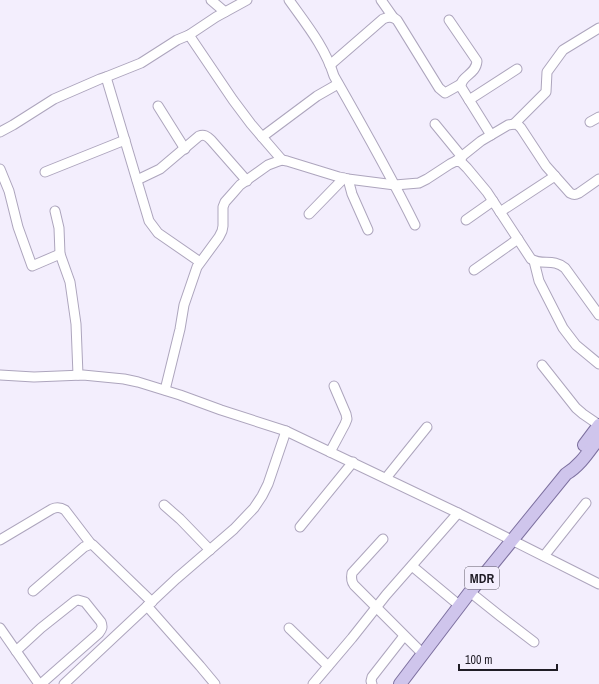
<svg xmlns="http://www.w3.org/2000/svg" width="599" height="684" viewBox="0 0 599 684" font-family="'Archivo Narrow',sans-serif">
<rect width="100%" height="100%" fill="#f3eefd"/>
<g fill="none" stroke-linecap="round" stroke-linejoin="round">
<g stroke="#ada5bd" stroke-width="11">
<g id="minor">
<polyline points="211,0 225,12"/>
<path d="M289,0C306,24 325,47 334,76C362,125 390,174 415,225"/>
<polyline points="381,0 393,17"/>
<path d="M449,20L477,61C476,75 460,76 461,87L491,135"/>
<polyline points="189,35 233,100 251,124 282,160"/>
<path d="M330,65L383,19C388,17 392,16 397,20L439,88L445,93L461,84"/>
<polyline points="106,77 149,221 158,233 200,262"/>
<polyline points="469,100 517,69"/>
<polyline points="158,106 185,149"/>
<polyline points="590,122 599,117"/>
<polyline points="435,124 462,157"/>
<polyline points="514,124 546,92 547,72 563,50 599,28"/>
<polyline points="0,132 13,125 54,99 100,79 106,77 141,63 177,40 189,35 216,17 247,0"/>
<polyline points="262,137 317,96 338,84"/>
<path d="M456,161L481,141L508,125L514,124L518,125L521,128L546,166L570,193C574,195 575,195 579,193L599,179"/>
<polyline points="0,169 9,191 18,227 32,266 60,254"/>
<polyline points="45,172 125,140"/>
<polyline points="348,179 352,194 368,230"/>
<path d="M137,180L160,169L199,136C204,134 207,136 211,140L247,181"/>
<polyline points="55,211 59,228 60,254 70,282 76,324 78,375"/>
<polyline points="500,212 555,176"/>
<polyline points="309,214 344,178"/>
<polyline points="466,220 493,201"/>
<polyline points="534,261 539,281 563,328 576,345 599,364"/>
<polyline points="474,270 518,239"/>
<polyline points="542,365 576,408 583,414 599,425"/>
<polyline points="0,375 34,377 83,375 124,379 138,382 180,395 221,410 286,431 458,513 599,584"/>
<path d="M165,390L180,329L184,305L197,267L219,237L222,231L223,226V207L225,202L233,193L240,185L268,165L276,162L282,160L287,161L339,177L348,179L395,185L419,183L427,179L450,164L456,161L461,162L467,168L487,192L531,259C542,266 553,258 565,268L599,315"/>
<polyline points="330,452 345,424 347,419 346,414 334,386"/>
<polyline points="386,478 427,427"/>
<polyline points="164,505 180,519 210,550"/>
<polyline points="300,527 353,462"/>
<path d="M383,539L352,573C351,578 351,581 354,585L423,654"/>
<path d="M0,540L52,509C57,507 60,507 65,510L91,544"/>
<polyline points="544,556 586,503"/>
<polyline points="412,566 460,606"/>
<polyline points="33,591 84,547 91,544 93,545 152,602"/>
<polyline points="470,592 500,616 534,642"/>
<polyline points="147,606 200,666 215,684"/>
<polyline points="0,628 39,684"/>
<polyline points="289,628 328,666"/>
<path d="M16,651L41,628L75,601L78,600L85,602L101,622C103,627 102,629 99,633L41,684"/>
<polyline points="64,684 176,579 234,529 254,508 262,496 268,484 286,431"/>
<polyline points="313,684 352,638 386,595 458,513"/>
<polyline points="372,684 371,681 372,677 404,636"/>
</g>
</g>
<g stroke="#7d709f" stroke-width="14">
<g id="major">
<polyline points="584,445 599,425"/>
<path d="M400,684L470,592L566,474C580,466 589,451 599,438"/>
</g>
</g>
<use href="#minor" stroke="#fff" stroke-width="9"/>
<use href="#major" stroke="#cfc5ec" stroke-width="12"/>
</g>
<g text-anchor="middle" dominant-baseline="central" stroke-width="4" stroke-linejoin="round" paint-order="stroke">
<rect fill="#f3eefd" stroke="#5f5b66" stroke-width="1" x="465" y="567" width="34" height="22" rx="3"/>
<g font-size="13" font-weight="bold" fill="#1f1c25">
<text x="482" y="578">MDR</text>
</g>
</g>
<path d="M459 664v6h98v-6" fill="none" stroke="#1f1c25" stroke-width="2"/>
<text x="465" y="664" font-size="12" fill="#1f1c25" stroke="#f3eefd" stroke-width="3" paint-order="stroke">100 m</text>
</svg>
